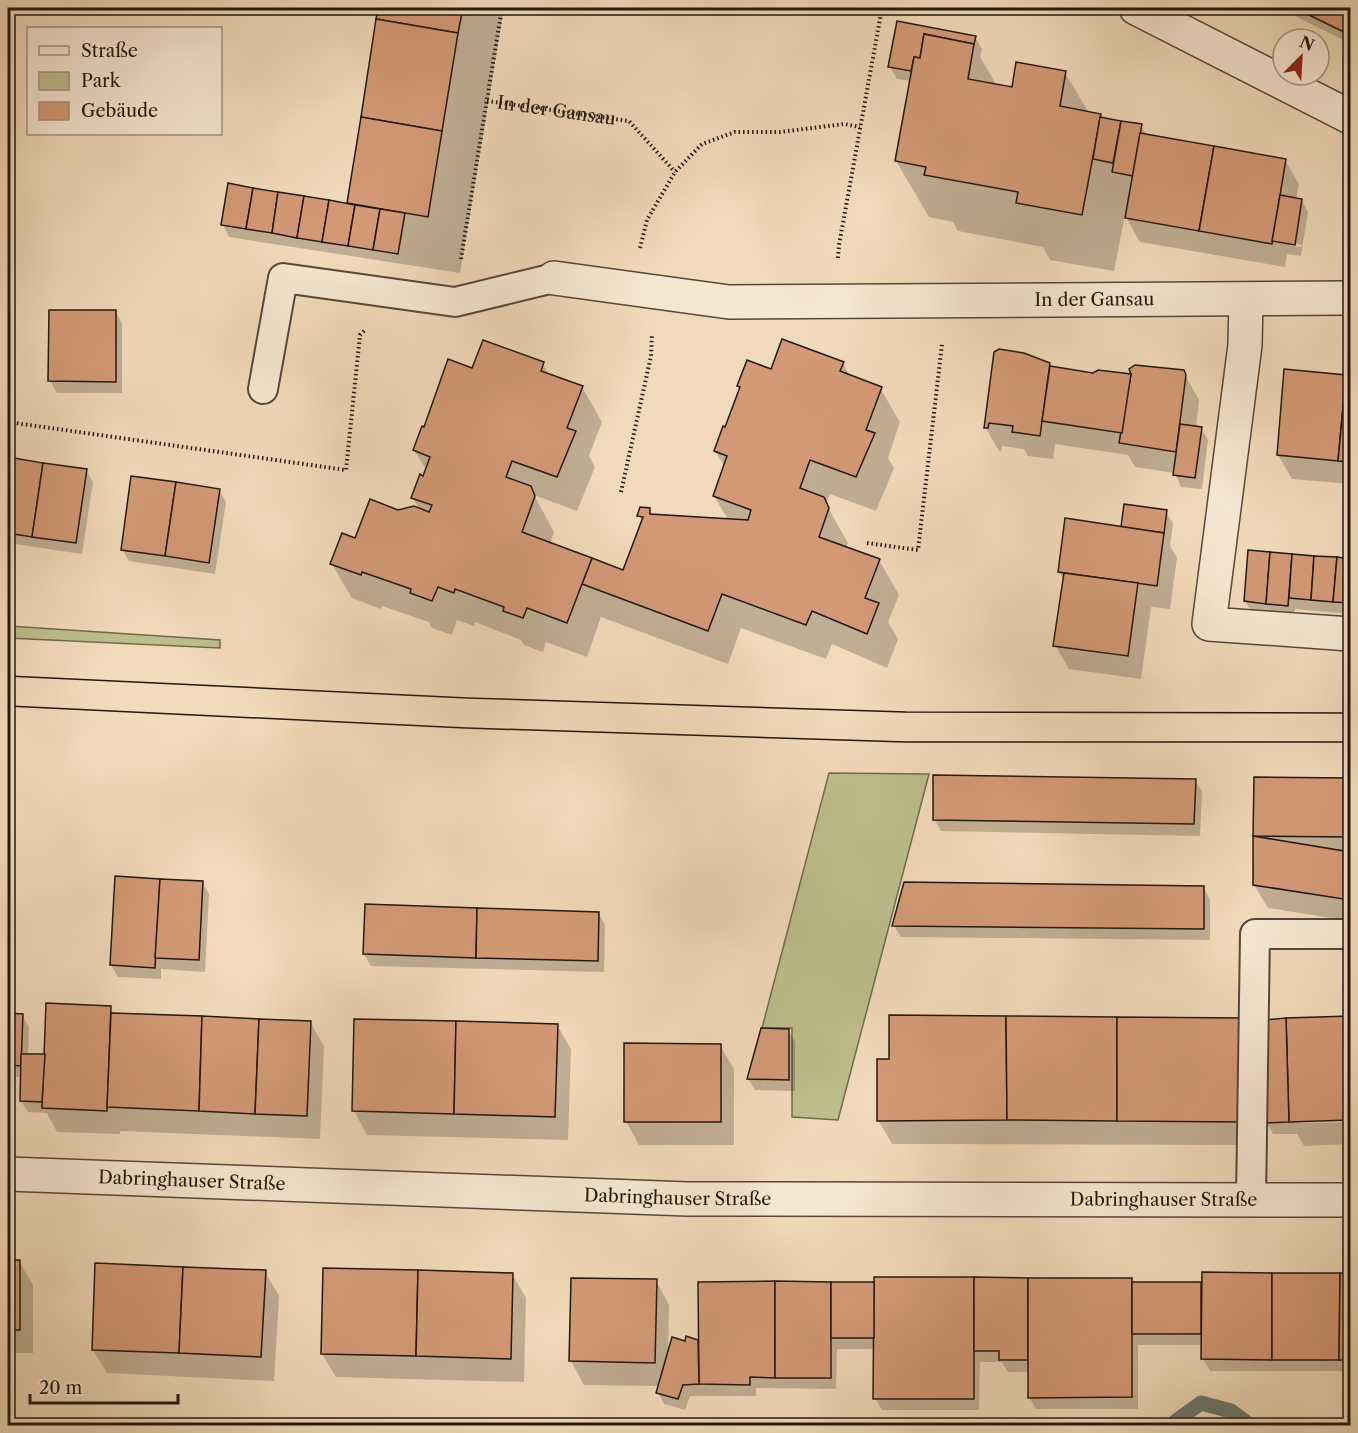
<svg xmlns="http://www.w3.org/2000/svg" width="1358" height="1433" viewBox="0 0 1358 1433" font-family="'Libre Caslon Text',serif">
<rect width="100%" height="100%" fill="#f1daba"/>
<filter id="stains"><feTurbulence type="fractalNoise" baseFrequency=".00333" numOctaves="4"/><feColorMatrix values="0 0 0 0 .2 0 0 0 0 .09 0 0 0 0 .02 0 0 0 .5 -.17"/></filter>
<radialGradient id="worn" r=".72"><stop offset=".6" stop-color="#630" stop-opacity="0"/><stop offset="1" stop-color="#630" stop-opacity=".3"/></radialGradient>
<g fill="#bebe8d" stroke="#706b4e" stroke-width="1.5">
<polygon points="8,626 220,640 220,648 8,638"/>
<polygon points="829,773 929,774 838,1120 792,1117 792,1028 762,1028"/>
</g>
<g fill="#0003" fill-rule="evenodd">
<polygon points="380,8 504,8 460,273 229,237 223,225 350,205 348,203"/>
<polygon points="1280,8 1350,8 1350,43 1313,25"/>
<path d="M898,23L975,37L982,49L980,57L997,86L1013,89L1065,73L1089,113L1100,115L1102,119L1141,126L1147,136L1285,160L1299,184L1296,200L1302,201L1308,212L1301,256L1287,254L1285,267L1140,242L1125,215L1114,271L1050,260L1043,247L958,231L953,222L929,217L896,161L911,81L897,79L890,67ZM1289,242L1302,245V247L1289,245Z"/>
<polygon points="115,311 122,323 122,393 57,393 50,381"/>
<polygon points="996,353 1049,364 1051,368 1094,374 1133,376 1183,371 1199,400 1196,428 1201,428 1208,440 1202,489 1181,487 1175,473 1135,467 1128,455 1055,444 1053,459 1028,456 1024,449 1002,446 1001,452 999,451 985,427"/>
<polygon points="543,364 550,376 582,387 602,422 589,456 595,467 577,511 534,495 554,532 550,544 624,572 643,522 639,515 649,509 653,516 729,521 714,496 725,467 715,451 726,429 741,390 739,386 772,371 843,364 850,376 880,388 900,422 888,458 894,468 876,511 830,494 826,504 848,543 846,548 879,560 899,595 888,622 898,639 887,668 832,644 826,659 741,628 728,664 601,617 587,657 546,642 543,652 524,645 521,640 475,622 474,626 457,620 452,635 432,628 429,622 382,606 381,609 352,598 332,564 356,540 398,511 420,510 413,498 427,471 414,450 425,429 473,370"/>
<polygon points="1286,371 1350,376 1350,484 1292,479 1278,455"/>
<polygon points="8,458 86,470 93,482 82,554 8,543"/>
<polygon points="219,490 226,502 215,574 129,561 122,549"/>
<polygon points="1166,512 1173,523 1170,546 1177,558 1170,609 1151,607 1141,679 1069,669 1055,645 1064,580 1059,572 1123,529"/>
<polygon points="1249,551 1350,560 1350,614 1295,609 1294,617 1252,613 1245,601"/>
<polygon points="1255,779 1350,780 1350,921 1268,908 1254,885"/>
<polygon points="1195,780 1202,792 1200,836 941,831 934,819"/>
<polygon points="202,882 209,894 205,972 161,969 161,979 118,977 111,965"/>
<polygon points="1203,887 1210,899 1210,940 901,937 894,926"/>
<polygon points="598,913 605,925 604,972 371,966 364,954"/>
<polygon points="110,1007 114,1014 310,1022 324,1046 320,1139 120,1131 120,1134 57,1132 47,1113 28,1112 21,1101 22,1077 13,1077 11,1122 8,1122 8,1014 22,1015 29,1027 28,1055 46,1056"/>
<polygon points="1350,1018 1350,1119 1301,1120 1301,1123 1350,1122 1350,1144 1304,1146 1297,1134 1273,1134 1266,1122 1287,1019"/>
<polygon points="1242,1019 1255,1145 892,1144 878,1120"/>
<polygon points="557,1025 571,1049 568,1140 367,1135 354,1111"/>
<polygon points="788,1030 795,1042 795,1091 755,1090 748,1079"/>
<polygon points="720,1045 734,1069 734,1145 639,1145 626,1121"/>
<polygon points="8,1261 19,1261 33,1285 33,1353 8,1353"/>
<polygon points="265,1272 279,1296 274,1381 107,1373 93,1350"/>
<polygon points="512,1274 526,1298 524,1382 336,1377 322,1354"/>
<polygon points="1203,1274 1350,1275 1350,1371 1210,1371 1203,1359 1203,1345 1138,1345 1138,1409 1036,1409 1029,1397 1029,1372 1008,1372 1002,1362 980,1362 979,1410 882,1410 875,1398 875,1349 837,1349 836,1389 756,1388 756,1396 690,1396 685,1410 664,1404 658,1392 659,1386 584,1385 571,1361 656,1281 669,1305 668,1351 686,1343 687,1338 700,1342 875,1283 1131,1279 1134,1284 1203,1284"/>
</g>
<g fill="none" stroke-linecap="round" stroke-linejoin="round">
<polyline stroke="#6b7971" stroke-width="15" points="1173,1426 1176,1421 1201,1403 1231,1411 1251,1426"/>
</g>
<g fill="#d39976" stroke="#22180f" stroke-width="1.5">
<polygon points="378,8 463,8 458,33 376,19"/>
<polygon points="1294,8 1350,8 1350,35 1305,13"/>
<polygon points="376,19 458,33 442,131 361,117"/>
<polygon points="897,21 976,36 974,44 924,34 920,58 914,57 911,71 888,67"/>
<polygon points="924,34 974,44 968,79 1012,87 1016,62 1066,71 1060,106 1101,114 1082,215 1016,203 1018,192 924,175 926,167 895,161 914,57 920,58"/>
<polygon points="361,117 442,131 428,217 347,203"/>
<polygon points="1100,117 1121,121 1113,163 1093,159"/>
<polygon points="1121,121 1142,124 1133,176 1112,172"/>
<polygon points="1140,133 1214,146 1199,231 1125,218"/>
<polygon points="1214,146 1286,159 1272,244 1199,231"/>
<polygon points="228,183 253,188 246,229 221,225"/>
<polygon points="253,188 278,192 272,233 246,229"/>
<polygon points="278,192 304,196 297,238 272,233"/>
<polygon points="1280,195 1302,199 1295,245 1272,241"/>
<polygon points="304,196 329,200 322,242 297,238"/>
<polygon points="329,200 355,205 348,246 322,242"/>
<polygon points="355,205 380,209 373,250 348,246"/>
<polygon points="380,209 405,213 398,254 373,250"/>
<polygon points="49,310 116,310 116,382 48,381"/>
<polygon points="782,339 844,362 840,371 882,387 866,430 875,433 856,477 810,460 800,488 824,497 829,508 819,537 880,559 865,598 879,603 867,634 812,611 806,625 722,594 708,631 582,584 592,558 623,570 643,517 637,516 640,507 650,508 650,514 748,520 751,510 713,496 727,456 714,451 723,426 725,427 740,387 737,386 747,360 771,369"/>
<polygon points="483,340 544,362 541,371 583,386 567,428 576,431 557,477 512,461 506,477 531,486 535,496 522,532 592,558 567,623 527,608 523,618 503,611 504,607 455,589 454,593 438,587 432,601 410,593 411,589 362,572 361,575 330,564 342,533 355,538 370,499 398,510 414,506 429,512 432,505 411,498 420,474 423,476 430,457 413,450 422,426 424,427 448,359 472,368"/>
<polygon points="999,349 1024,353 1050,363 1040,436 1012,432 1013,426 989,423 988,428 984,428 994,352"/>
<polygon points="1135,365 1184,370 1186,375 1176,452 1119,443 1131,374 1129,369"/>
<polygon points="1050,366 1093,373 1098,370 1131,374 1122,433 1042,421"/>
<polygon points="1284,369 1346,375 1338,461 1277,455"/>
<polygon points="1346,375 1350,375 1350,462 1338,461"/>
<polygon points="1180,424 1202,427 1195,478 1173,475"/>
<polygon points="8,457 43,463 32,537 8,533"/>
<polygon points="43,463 87,469 76,543 32,537"/>
<polygon points="131,476 176,482 165,556 121,550"/>
<polygon points="176,482 220,489 209,563 165,556"/>
<polygon points="1124,504 1167,510 1164,533 1121,527"/>
<polygon points="1065,518 1164,533 1157,586 1058,572"/>
<polygon points="1248,550 1270,552 1266,604 1244,601"/>
<polygon points="1270,552 1292,554 1288,606 1266,604"/>
<polygon points="1292,554 1314,556 1311,600 1289,598"/>
<polygon points="1314,556 1337,557 1333,602 1311,600"/>
<polygon points="1337,557 1350,559 1350,603 1333,602"/>
<polygon points="1064,573 1138,583 1128,656 1053,646"/>
<polygon points="933,775 1196,779 1194,824 933,820"/>
<polygon points="1254,777 1350,778 1350,837 1253,836"/>
<polygon points="1253,836 1350,852 1350,900 1253,885"/>
<polygon points="115,876 160,879 155,968 110,965"/>
<polygon points="160,879 203,881 199,960 155,958"/>
<polygon points="904,882 1204,886 1204,929 892,926"/>
<polygon points="365,904 477,908 476,958 363,954"/>
<polygon points="477,908 599,912 598,961 476,958"/>
<polygon points="46,1003 111,1006 107,1111 42,1108"/>
<polygon points="8,1013 23,1014 21,1066 8,1065"/>
<polygon points="111,1013 202,1016 199,1111 107,1107"/>
<polygon points="889,1015 1006,1016 1007,1120 877,1121 877,1059 889,1059"/>
<polygon points="202,1016 259,1019 255,1114 199,1111"/>
<polygon points="1006,1016 1117,1017 1117,1121 1007,1120"/>
<polygon points="1350,1016 1350,1120 1289,1122 1286,1018"/>
<polygon points="1117,1017 1243,1018 1242,1122 1117,1121"/>
<polygon points="1286,1018 1289,1122 1264,1123 1263,1020"/>
<polygon points="259,1019 311,1021 307,1116 255,1114"/>
<polygon points="354,1019 456,1021 454,1114 352,1111"/>
<polygon points="456,1021 558,1024 555,1117 454,1114"/>
<polygon points="761,1028 789,1029 789,1080 747,1079"/>
<polygon points="624,1043 721,1044 721,1122 624,1122"/>
<polygon points="21,1054 45,1054 42,1102 20,1101"/>
<rect x="8" y="1260" width="12" height="70"/>
<polygon points="95,1263 183,1267 179,1353 92,1350"/>
<polygon points="183,1267 266,1270 261,1357 179,1353"/>
<polygon points="323,1268 418,1270 416,1356 321,1354"/>
<polygon points="418,1270 513,1273 511,1359 416,1356"/>
<polygon points="1202,1272 1272,1273 1272,1360 1201,1359"/>
<polygon points="1272,1273 1340,1273 1339,1360 1272,1360"/>
<polygon points="1340,1273 1350,1273 1350,1360 1339,1360"/>
<polygon points="874,1277 974,1277 974,1399 873,1399"/>
<polygon points="974,1277 1028,1278 1028,1360 999,1360 999,1351 974,1351"/>
<polygon points="571,1278 657,1279 655,1363 569,1361"/>
<polygon points="1028,1278 1132,1278 1132,1397 1028,1398"/>
<polygon points="775,1281 775,1378 750,1377 750,1385 699,1384 698,1282"/>
<polygon points="775,1281 831,1282 831,1378 775,1378"/>
<rect x="831" y="1282" width="43" height="56"/>
<rect x="1132" y="1282" width="69" height="52"/>
<polygon points="686,1336 698,1340 699,1384 683,1385 678,1399 656,1393 672,1337 685,1341"/>
<polygon points="304,1419 509,1425 304,1426"/>
</g>
<g fill="none" stroke-linecap="round" stroke-linejoin="round">
<g stroke="#56483a" stroke-width="32">
<g id="lane">
<polyline points="263,389 283,278 455,302 554,278"/>
<polyline points="1251,1200 1255,934 1350,934"/>
</g>
</g>
<g stroke="#56483a" stroke-width="36">
<g id="street">
<polyline points="1136,8 1350,117"/>
<path id="s2" d="M554,278L729,302L1350,298"/>
<polyline points="1246,300 1245,345 1209,624 1350,634"/>
<path id="s3" d="M8,1174L688,1199L1350,1200"/>
</g>
</g>
<g stroke="#22180f" stroke-width="4" stroke-dasharray="1.5 3" stroke-linecap="butt">
<path id="s1" d="M487,101L629,121L675,172"/>
<polyline points="640,248 647,220 675,172 702,144 735,132 780,132 844,124 860,127"/>
<polyline points="838,258 839,245 882,8"/>
<polyline points="461,259 502,8"/>
<polyline points="8,422 346,470 360,335 365,330"/>
<polyline points="621,492 651,356 652,334"/>
<polyline points="867,543 918,550 942,344"/>
</g>
<use href="#lane" stroke="#f6e7d2" stroke-width="28"/>
<use href="#street" stroke="#f6e7d2" stroke-width="33"/>
<g stroke="#22180f" stroke-width="1.5">
<polyline points="8,676 468,698 906,712 1350,713"/>
<polyline points="8,706 466,728 906,742 1350,742"/>
</g>
</g>
<g text-anchor="middle" dominant-baseline="central" stroke-width="5" stroke-linejoin="round" paint-order="stroke">
<g font-size="18" fill="#22180f" stroke="#f6e7d2">
<text stroke="none"><textPath href="#s1" startOffset="70">In der Gansau</textPath></text>
<text stroke="none"><textPath href="#s2" startOffset="542">In der Gansau</textPath></text>
<text stroke="none"><textPath href="#s3" startOffset="184">Dabringhauser Straße</textPath></text>
<text stroke="none"><textPath href="#s3" startOffset="670">Dabringhauser Straße</textPath></text>
<text stroke="none"><textPath href="#s3" startOffset="1156">Dabringhauser Straße</textPath></text>
</g>
</g>
<rect width="1358" height="1433" fill="none" stroke="#f1daba" stroke-width="30"/>
<rect x="9" y="9" width="1340" height="1415" fill="none" stroke="#22180f" stroke-width="3"/>
<rect x="15" y="15" width="1328" height="1403" fill="none" stroke="#22180f" stroke-width="1.5"/>
<rect x="27" y="27" width="195" height="108" fill="#f6e7d2" stroke="#a19484" stroke-width="1.5"/>
<rect x="39" y="46" width="30" height="9" fill="#f6e7d2" stroke="#a19484" stroke-width="1.5"/>
<text x="81" y="57" font-size="18" fill="#22180f">Straße</text>
<rect x="39" y="72" width="30" height="18" fill="#bebe8d" stroke="#a19484" stroke-width="1.5"/>
<text x="81" y="87" font-size="18" fill="#22180f">Park</text>
<rect x="39" y="102" width="30" height="18" fill="#d39976" stroke="#a19484" stroke-width="1.5"/>
<text x="81" y="117" font-size="18" fill="#22180f">Gebäude</text>
<g transform="translate(1301 57) rotate(24)"><circle r="28" fill="#f6e7d2" stroke="#a19484" stroke-width="1.5"/>
<path d="M0-4.5L10 22L0 15L-10 22Z" fill="#8f2418"/>
<text y="-9" font-size="16" font-weight="bold" text-anchor="middle" fill="#22180f">N</text>
</g>
<path d="M30 1394v9h148v-9" fill="none" stroke="#22180f" stroke-width="3"/>
<text x="39" y="1394" font-size="18" fill="#22180f" stroke="#f6e7d2" stroke-width="4.5" paint-order="stroke">20 m</text>
<rect width="100%" height="100%" filter="url(#stains)"/>
<rect width="100%" height="100%" fill="url(#worn)"/>
</svg>
